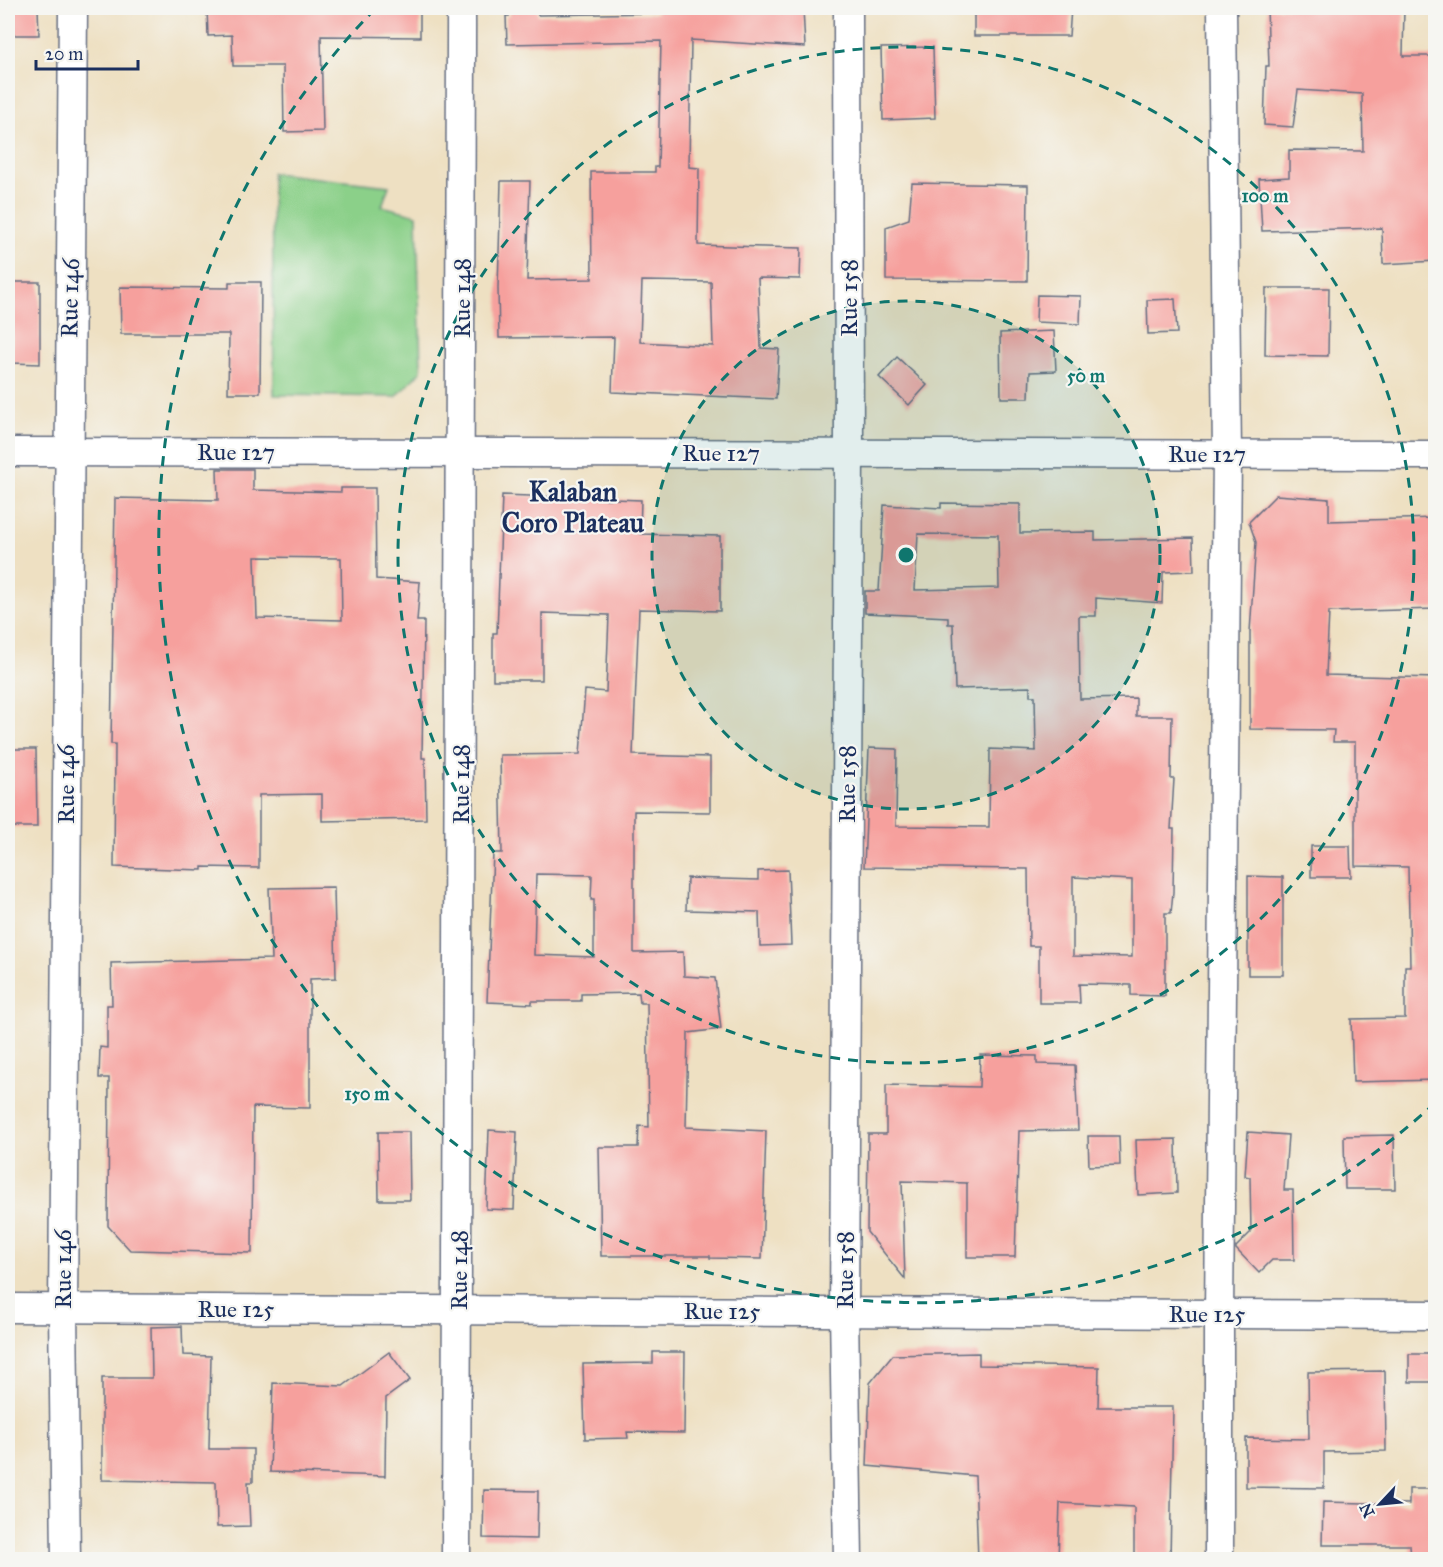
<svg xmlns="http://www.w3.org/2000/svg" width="1443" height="1567" viewBox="0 0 1443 1567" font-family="'IM FELL Great Primer',serif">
<rect width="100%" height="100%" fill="#f6f6f2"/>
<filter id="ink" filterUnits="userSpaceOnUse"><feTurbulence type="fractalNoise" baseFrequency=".0167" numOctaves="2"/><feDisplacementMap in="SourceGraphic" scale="12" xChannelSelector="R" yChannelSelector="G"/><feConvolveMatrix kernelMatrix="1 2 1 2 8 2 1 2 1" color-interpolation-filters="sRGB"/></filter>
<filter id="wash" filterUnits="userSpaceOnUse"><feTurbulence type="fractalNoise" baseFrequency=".008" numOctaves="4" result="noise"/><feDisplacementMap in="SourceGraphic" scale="24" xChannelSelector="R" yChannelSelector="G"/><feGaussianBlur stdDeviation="1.35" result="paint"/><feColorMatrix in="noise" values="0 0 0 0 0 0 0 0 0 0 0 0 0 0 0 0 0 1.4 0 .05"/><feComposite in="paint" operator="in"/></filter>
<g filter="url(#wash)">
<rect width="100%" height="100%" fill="#eee0c2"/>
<polygon fill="#8bd089" stroke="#538074" stroke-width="1.5" points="272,173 389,186 382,206 417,215 421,371 396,397 274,395"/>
<g id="blocks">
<g fill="#f6a09d" fill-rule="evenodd">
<polygon points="8,8 38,8 39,35 8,35"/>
<polygon points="207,8 420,8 420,37 321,36 323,131 284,132 283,66 233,66 232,35 208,36"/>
<path d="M509,8H537L538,15L657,13V8H803L805,47L691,40L689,167L699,168L698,245L801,248L800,279L758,278L761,348L779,349L776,399L612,392L614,337L499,338L498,288L501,181H530L527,280L592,279L591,172H655V167H658L661,41L507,44L506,16H509ZM642,281L711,282L713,346L640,342Z"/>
<polygon points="974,8 1071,8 1069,36 974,36"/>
<polygon points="1267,8 1404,8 1403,56 1436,56 1436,261 1383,264 1382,228 1262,231 1259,179 1289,177 1289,150 1363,151 1362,94 1298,90 1293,127 1264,125 1266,66 1269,66"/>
<polygon points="933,47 935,118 883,120 881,48"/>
<polygon points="912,183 1028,185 1027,281 886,280 886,227 909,219"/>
<polygon points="12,282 40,282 40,364 12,363"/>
<polygon points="229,282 261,282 260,393 228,393 229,334 121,334 120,287 229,288"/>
<polygon points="1266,288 1329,288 1328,356 1265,355"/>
<polygon points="1037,295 1081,296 1080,324 1036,322"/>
<polygon points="1175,299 1177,333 1148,334 1147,300"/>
<polygon points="1054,331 1056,371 1030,372 1029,398 1001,398 1000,333"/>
<polygon points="897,357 927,385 909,405 879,377"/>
<path d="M217,469H253V490L341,492V488H375L376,579L420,582L417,621H424L422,758H425L426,819L322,821V794L259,795V868L202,867V870L114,867L115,744H111L115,498L218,500ZM255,557L341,558L342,620L257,618Z"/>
<path d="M502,495L641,500L640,534L720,536V611L639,609L633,755L710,757V812L634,811V953L683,952L684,976L715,978L721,1029L688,1033L686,1127L766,1131L762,1259L710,1258V1256H601L599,1147H638L639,1126L649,1127L647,1003H640L639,993L581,994V1001H532V1004L487,1002L493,853H502L500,755L580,754L585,690L606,692L609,615L542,613V680H493V633H497ZM536,874L592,875L591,900H594V957L534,955Z"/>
<polygon points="1276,495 1329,499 1329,521 1436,518 1436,609 1329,612 1326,675 1436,678 1436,1080 1353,1082 1351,1019 1405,1018 1405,966 1410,966 1408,867 1355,866 1355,742 1333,742 1334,730 1250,729 1250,632 1256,542 1249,522"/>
<path d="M941,503L1020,504V533L1095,532V540L1193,538L1194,571L1163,572L1162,603L1096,598V616H1079L1080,699L1136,698V716H1172L1171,779H1174L1171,829H1174L1173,892L1171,913H1165V996L1131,995V985L1079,984L1080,1003H1039V946H1029L1028,869L864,867L869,748L897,749L896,826L989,827L990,749L1036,751L1035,696H1030V687L955,689L953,624H948V617L865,613V591H879L884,505L941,508ZM918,534L998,535L999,588L915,590ZM1073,877L1132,880V957L1073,956Z"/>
<polygon points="8,749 36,749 37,827 8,827"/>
<polygon points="1311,846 1350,846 1351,877 1311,877"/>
<polygon points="788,870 791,945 760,946 759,912 686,910 687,878 758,880 758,871"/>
<polygon points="1248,876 1283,877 1283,975 1248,975"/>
<polygon points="334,887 336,978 310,979 310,1108 253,1107 252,1253 130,1250 108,1226 109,1078 99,1078 100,1047 107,1048 107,1005 112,1005 111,963 272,959 269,888"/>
<polygon points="980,1055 1037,1056 1037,1064 1075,1065 1078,1130 1019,1131 1015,1257 967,1257 967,1183 902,1181 905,1279 867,1232 868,1134 886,1134 886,1085 979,1087"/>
<polygon points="489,1130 517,1132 514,1210 486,1209"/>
<polygon points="378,1132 409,1132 410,1200 379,1200"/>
<polygon points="1248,1132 1288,1135 1284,1190 1293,1190 1294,1260 1272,1260 1259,1273 1236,1249 1236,1247 1251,1232 1250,1177 1245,1176"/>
<polygon points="1394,1135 1395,1189 1345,1189 1344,1136"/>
<polygon points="1088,1136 1119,1136 1120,1165 1089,1166"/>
<polygon points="1176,1139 1177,1193 1138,1195 1136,1140"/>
<polygon points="182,1326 183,1355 211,1356 209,1449 253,1449 253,1482 248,1482 250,1526 217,1527 216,1482 102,1480 102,1378 152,1378 151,1327"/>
<polygon points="389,1352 410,1380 386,1398 385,1476 270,1472 273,1383 343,1386"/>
<polygon points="653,1352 685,1352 684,1433 627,1432 628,1438 585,1439 583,1364 653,1363"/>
<polygon points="979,1353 979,1365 1099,1367 1098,1407 1173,1407 1170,1560 1134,1560 1134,1507 1060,1503 1058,1560 978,1560 975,1476 867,1466 870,1383 893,1355"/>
<rect x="1409" y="1354" width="27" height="28"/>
<polygon points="1385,1371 1386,1451 1324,1452 1324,1488 1246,1487 1246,1438 1309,1439 1308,1372"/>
<polygon points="1409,1489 1436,1489 1436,1560 1411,1560 1410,1545 1322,1545 1323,1502 1409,1504"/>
<polygon points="484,1490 538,1491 537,1539 483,1538"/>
</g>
</g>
</g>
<g filter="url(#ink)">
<use href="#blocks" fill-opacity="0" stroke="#656d81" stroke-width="1.5"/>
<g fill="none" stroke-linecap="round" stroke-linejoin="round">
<g stroke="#656d81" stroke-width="31">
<g id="minor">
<polyline points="8,452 1436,455"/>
<polyline points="8,1308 1436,1315"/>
<polyline points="66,1560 63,1309 73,8"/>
<path d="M456,1560C462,1042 463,525 461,8"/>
<polyline points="848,1560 844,1311 849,454 848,8"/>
<polyline points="1219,1560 1219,1314 1227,454 1222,8"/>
</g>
</g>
<use href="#minor" stroke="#fff" stroke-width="28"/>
</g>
</g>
<circle cx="906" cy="555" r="254" fill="#0f766e" fill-opacity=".12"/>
<g fill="none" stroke="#0f766e" stroke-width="3" stroke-dasharray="10 8">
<circle cx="906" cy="555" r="254"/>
<circle cx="906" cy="555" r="508"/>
<path d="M1435 1103A762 762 0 0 1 372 12"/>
</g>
<g text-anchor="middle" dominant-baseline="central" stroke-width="4.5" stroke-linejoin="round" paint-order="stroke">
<g font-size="24" fill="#1b2f5e" stroke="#f6f6f2">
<text transform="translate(70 298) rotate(-89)">Rue 146</text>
<text transform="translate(462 298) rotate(-90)">Rue 148</text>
<text transform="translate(849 298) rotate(-90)">Rue 158</text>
<text x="236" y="452">Rue 127</text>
<text x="721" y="453">Rue 127</text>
<text x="1207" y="454">Rue 127</text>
<text transform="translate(66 784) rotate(-90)">Rue 146</text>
<text transform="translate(461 784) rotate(-90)">Rue 148</text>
<text transform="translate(847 784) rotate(-90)">Rue 158</text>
<text transform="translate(63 1269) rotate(-90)">Rue 146</text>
<text transform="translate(459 1270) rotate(-90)">Rue 148</text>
<text transform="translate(845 1270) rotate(-90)">Rue 158</text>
<text x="236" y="1309">Rue 125</text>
<text x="722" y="1311">Rue 125</text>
<text x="1207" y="1314">Rue 125</text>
</g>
<g font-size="27" font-weight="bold" fill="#1b2f5e" stroke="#f6f6f2">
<text x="573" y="491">Kalaban<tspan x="573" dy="31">Coro Plateau</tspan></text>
</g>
</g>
<circle cx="906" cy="555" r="9" fill="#0f766e" stroke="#f6f6f2" stroke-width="3"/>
<g font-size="18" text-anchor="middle" font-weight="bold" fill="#0f766e" stroke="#f6f6f2" stroke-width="4.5" stroke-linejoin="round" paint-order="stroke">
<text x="1265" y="202">100 m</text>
<text x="1086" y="382">50 m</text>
<text x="367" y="1100">150 m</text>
</g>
<rect width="1443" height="1567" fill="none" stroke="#f6f6f2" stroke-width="30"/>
<g transform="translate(1380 1504) rotate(244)" stroke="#f6f6f2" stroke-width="4.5" paint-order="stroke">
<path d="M0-4.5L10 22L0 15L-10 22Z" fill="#1b2f5e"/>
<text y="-9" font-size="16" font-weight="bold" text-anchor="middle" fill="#1b2f5e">N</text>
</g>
<path d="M36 60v9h102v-9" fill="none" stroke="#1b2f5e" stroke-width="3"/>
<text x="45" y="60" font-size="18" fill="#1b2f5e" stroke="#f6f6f2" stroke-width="4.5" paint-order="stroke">20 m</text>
</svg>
